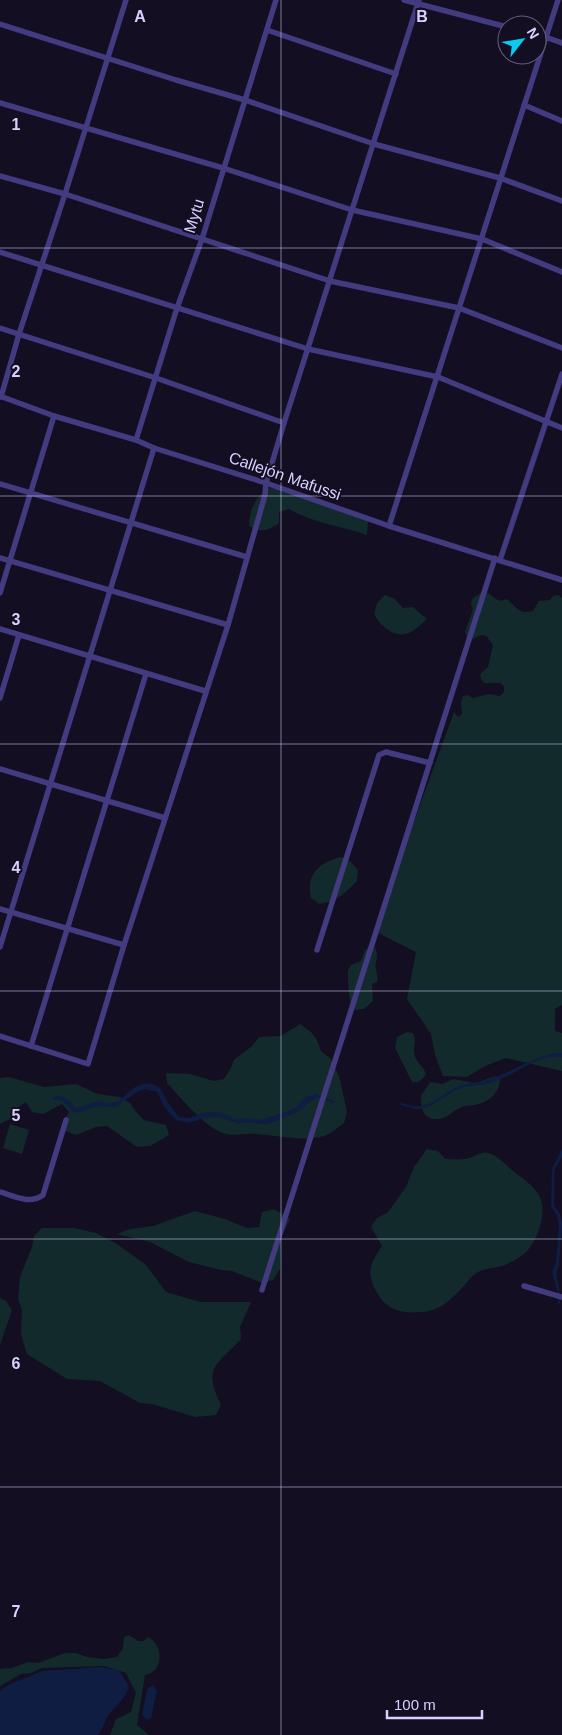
<svg xmlns="http://www.w3.org/2000/svg" width="562" height="1735" viewBox="0 0 562 1735" font-family="Arial,sans-serif">
<rect width="100%" height="100%" fill="#130e22"/>
<g fill="#122a2b">
<path d="M268,488L290,490L361,514L368,522L367,535C341,526 313,523 289,509L279,512V523C268,531 261,533 249,526C249,511 255,497 268,488Z"/>
<path d="M487,592L496,599L501,601L506,599C517,605 516,615 533,611L539,601L550,600L553,596L559,595L562,598V1005L555,1009V1031L562,1033V1071L506,1058L485,1066L467,1077L443,1076L435,1055L431,1034L407,999L416,952L374,931L454,712L458,717L462,714L461,702L463,696L468,695L473,698L489,694L500,696L504,692V687L501,683H484L481,679L480,674L488,667L493,645L486,636L481,635L471,640L467,637L465,632L473,609L471,604L472,599L481,593Z"/>
<path d="M385,595L395,599L403,608L413,607L427,619C422,623 417,629 411,632C396,640 381,627 374,614L377,603Z"/>
<path d="M341,857L351,862L358,870L357,881C345,893 337,901 320,904L311,898C305,874 320,862 341,857Z"/>
<path d="M373,944C381,957 374,959 376,970C377,975 379,976 377,982L372,984L373,1001L364,1009L353,1010C348,997 348,984 348,970L351,965L361,961L365,950Z"/>
<path d="M300,1024L311,1032L317,1040L321,1051L330,1058L339,1076L347,1112L344,1123C338,1127 331,1134 324,1136C303,1142 277,1135 255,1134C242,1133 231,1138 218,1131C200,1121 181,1098 167,1083L166,1073L190,1074L214,1081L224,1079L230,1070L234,1060L252,1046L259,1037L281,1036Z"/>
<path d="M407,1032L413,1033C417,1041 413,1045 414,1053C415,1062 424,1066 426,1074C422,1080 419,1083 412,1082L395,1048L397,1037Z"/>
<path d="M496,1076L500,1079C500,1093 489,1102 475,1105C470,1106 465,1105 460,1108C454,1110 449,1116 443,1118C426,1123 420,1111 421,1096L430,1082L442,1084L453,1079L475,1083Z"/>
<polygon points="9,1077 44,1087 76,1084 98,1094 120,1097 130,1103 136,1112 144,1120 166,1125 169,1135 150,1146 137,1147 107,1126 96,1127 76,1135 65,1131 64,1121 69,1112 62,1104 43,1114 32,1112 26,1102 17,1108 13,1118 0,1124 0,1078"/>
<polygon points="10,1124 29,1130 22,1154 3,1148"/>
<path d="M427,1149L438,1151L445,1159C452,1159 458,1160 464,1159C473,1159 480,1150 489,1153C498,1156 506,1165 513,1171C521,1177 530,1183 536,1191C550,1206 539,1240 525,1253C520,1257 512,1262 505,1265C495,1269 483,1267 474,1275C469,1279 465,1285 461,1289C442,1309 432,1314 405,1312C391,1310 382,1303 376,1291C366,1272 370,1264 382,1246L371,1227L377,1218L388,1212L406,1187L414,1167Z"/>
<polygon points="274,1209 290,1219 281,1238 280,1269 273,1280 262,1283 232,1271 221,1270 189,1262 150,1242 117,1234 130,1229 153,1226 195,1211 225,1219 247,1228 259,1227 262,1212"/>
<path d="M42,1228H74L96,1233L117,1244L146,1265L166,1292L200,1302H251L240,1327L241,1339C217,1365 202,1367 221,1405L216,1415L195,1417L152,1404L140,1403L100,1381L67,1379L27,1354L21,1335L22,1310L18,1299L20,1277L32,1247L34,1236Z"/>
<polygon points="0,1298 6,1301 12,1310 0,1345"/>
<path d="M129,1635L138,1641H144L148,1637C164,1645 164,1672 145,1675L137,1725L149,1735H110L116,1719L131,1712L136,1693L126,1673L104,1666L42,1668L31,1673L21,1674L0,1686V1669L12,1668L28,1662L38,1663L65,1653H76L87,1657L104,1659L117,1657L123,1648L124,1637Z"/>
</g>
<g fill="#0e1d41">
<path d="M556,1053H562V1057C536,1054 515,1076 490,1083C479,1086 466,1085 456,1090C442,1097 431,1110 414,1109L415,1106C430,1108 444,1093 457,1087C468,1082 480,1083 491,1079C513,1071 533,1057 556,1053Z"/>
<path d="M150,1083L160,1088L168,1103L179,1117L189,1118L200,1114L209,1112L222,1113L236,1119L247,1118L261,1120L288,1111L296,1107L306,1097L319,1093L316,1099L309,1102L301,1110L269,1124C257,1125 250,1120 238,1124C232,1120 226,1121 221,1117L205,1118L188,1123L176,1120L165,1108L157,1092L145,1089L139,1091L115,1107L98,1106L76,1113C66,1108 66,1098 53,1100V1097C65,1094 68,1101 76,1108C83,1108 89,1103 95,1102C102,1100 109,1105 115,1102C131,1095 127,1086 150,1083Z"/>
<path d="M562,1149V1157L555,1169L554,1177V1205L560,1214L562,1224L559,1265C555,1274 557,1281 560,1290H557L552,1272L556,1262L559,1226L557,1216L551,1206L552,1169Z"/>
<path d="M101,1667L119,1670L129,1686C124,1702 116,1704 108,1716C104,1723 103,1729 98,1735H0V1691L8,1685L42,1671Z"/>
<polygon points="153,1685 157,1691 151,1718 147,1720 142,1715 147,1689"/>
</g>
<g fill="none" stroke-linecap="round" stroke-linejoin="round">
<g stroke="#0e1d41" stroke-width="2">
<polyline points="315,1097 318,1096 334,1102"/>
<polyline points="401,1104 416,1108"/>
<polyline points="558,1288 559,1303"/>
</g>
<g stroke="#423b7f" stroke-width="5.5">
<polyline points="404,0 507,27"/>
<polyline points="0,24 176,80 245,100 374,144 500,178 562,201"/>
<polyline points="267,30 396,74"/>
<polyline points="537,34 562,43"/>
<polyline points="0,103 223,168 352,210 482,239 562,272"/>
<polyline points="524,105 562,121"/>
<polyline points="0,176 65,194 330,281 459,308 562,348"/>
<polyline points="0,252 308,349 438,377 562,428"/>
<polyline points="0,328 156,378 284,423"/>
<polyline points="0,396 54,416 136,440 154,448 266,483 389,526 562,580"/>
<polyline points="1,397 19,334 65,194 126,0"/>
<polyline points="136,440 177,308 202,239 276,0"/>
<polyline points="0,484 247,557"/>
<polyline points="389,526 558,0"/>
<polyline points="0,558 228,625"/>
<polyline points="500,560 562,374"/>
<polyline points="0,593 54,416"/>
<polyline points="0,629 205,691"/>
<polyline points="0,698 19,635"/>
<polyline points="0,769 165,818"/>
<polyline points="0,909 124,945"/>
<polyline points="0,947 154,448"/>
<polyline points="317,950 379,755 386,752 430,763"/>
<polyline points="0,1036 88,1064 124,945 228,625 265,495 266,483 284,423 419,0"/>
<polyline points="31,1046 146,674"/>
<path d="M0,1192C14,1196 30,1205 43,1195L66,1120"/>
<polyline points="524,1286 562,1297"/>
<polyline points="262,1290 495,558"/>
</g>
</g>
<path fill="none" stroke="#d9d1fd" stroke-width="1" stroke-opacity="0.55" d="M281,0V1735M0,248H562M0,496H562M0,744H562M0,991H562M0,1239H562M0,1487H562"/>
<g text-anchor="middle" dominant-baseline="central" stroke-width="4" stroke-linejoin="round" paint-order="stroke">
<g font-size="16" fill="#d9d1fd" stroke="#130e22">
<text transform="translate(194 216) rotate(-73)">Mytu</text>
<text transform="translate(285 476) rotate(19)">Callejón Mafussi</text>
</g>
</g>
<g font-size="16" text-anchor="middle" font-weight="bold" fill="#d9d1fd" stroke="#130e22" stroke-width="4" stroke-linejoin="round" paint-order="stroke">
<text x="140" y="22">A</text>
<text x="422" y="22">B</text>
<text x="16" y="130">1</text>
<text x="16" y="377">2</text>
<text x="16" y="625">3</text>
<text x="16" y="873">4</text>
<text x="16" y="1121">5</text>
<text x="16" y="1369">6</text>
<text x="16" y="1617">7</text>
</g>
<g transform="translate(522 40) rotate(59)"><circle r="24" fill="#130e22" stroke="#625c7a"/>
<path d="M0-4L9 19L0 12L-9 19Z" fill="#0acaf0"/>
<text y="-8" font-size="14" font-weight="bold" text-anchor="middle" fill="#d9d1fd">N</text>
</g>
<path d="M387 1710v8h95v-8" fill="none" stroke="#d9d1fd" stroke-width="2.5"/>
<text x="394" y="1710" font-size="15" fill="#d9d1fd" stroke="#130e22" stroke-width="4" paint-order="stroke">100 m</text>
</svg>
